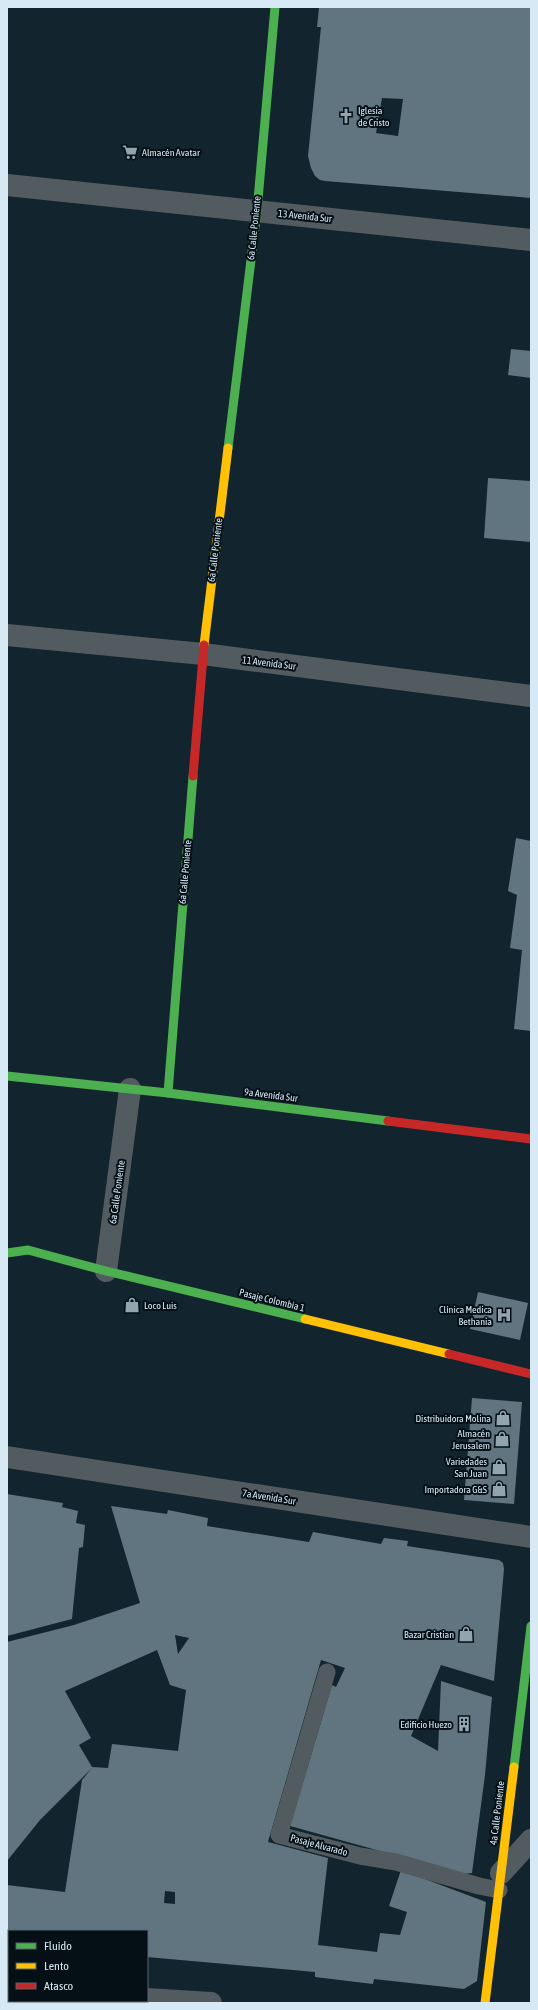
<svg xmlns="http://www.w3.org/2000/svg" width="538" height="2010" viewBox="0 0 538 2010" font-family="'Asap Condensed',sans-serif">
<rect width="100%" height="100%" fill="#12242d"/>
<g fill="#617580" fill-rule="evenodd">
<path d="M319,7H531V198L325,181L320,180L315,176L311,168L308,156L321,27H317ZM382,98L403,99L398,136L376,133Z"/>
<polygon points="511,349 531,351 531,378 508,375"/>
<polygon points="488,478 531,481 531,542 484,538"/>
<polygon points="516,838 531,841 531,1031 514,1029 522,950 510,948 517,895 508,891"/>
<polygon points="478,1292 528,1303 520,1340 470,1329"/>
<polygon points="472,1398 522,1402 514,1504 464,1500"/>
<polygon points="7,1494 63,1503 62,1507 78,1511 76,1523 85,1525 83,1547 79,1548 72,1619 7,1636"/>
<path d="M111,1506L167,1514L168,1510L208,1518L207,1526L309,1542L313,1532L381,1544L384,1538L408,1541L407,1546L499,1560L503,1563L504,1569L494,1681L441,1665L411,1736L438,1751L441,1681L492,1697L485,1775L472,1873L463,1874L290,1826L332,1685L336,1687L345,1668L321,1660L268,1842L328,1858L318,1945L377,1952L380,1933L400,1935L407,1912L389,1906L401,1870L486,1902L477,1981L464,1989L374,1979L373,1984L315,1977V1972L147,1957V1931H9V1948H7V1885L65,1892L82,1780L92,1768L40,1820L7,1861V1642L74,1625L140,1603ZM175,1635L189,1638L178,1654ZM157,1650L170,1685L186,1690L178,1751L112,1744L108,1768L92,1767L79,1745L91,1738L65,1691ZM165,1891L175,1892V1904L164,1903Z"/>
<polygon points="7,1994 9,1994 9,2001 69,2001 69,2003 7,2003"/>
</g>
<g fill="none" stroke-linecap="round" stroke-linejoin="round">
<polyline stroke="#525b5f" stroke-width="17" points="327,1672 279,1835 360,1856 396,1862 479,1886 499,1890"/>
<g stroke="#525b5f" stroke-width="22">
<polyline points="7,185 531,240"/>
<polyline points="7,635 203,654 531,696"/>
<polyline points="106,1271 130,1089"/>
<polyline points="7,1457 531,1537"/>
<polyline points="501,1873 531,1840"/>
<polyline points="7,1989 9,1989"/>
<polyline points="147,1999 211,2003"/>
</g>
<g stroke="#4caf50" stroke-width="9">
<polyline points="228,448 257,211 275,7"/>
<polyline points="7,1076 168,1093 388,1121"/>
<polyline points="168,1093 193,776"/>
<polyline points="7,1253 28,1250 106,1271 305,1319"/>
<polyline points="514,1767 531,1626"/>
</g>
<g stroke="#ffc107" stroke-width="9">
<polyline points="204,645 228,448"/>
<polyline points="305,1319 449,1354"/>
<polyline points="485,2003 514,1767"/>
</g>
<g stroke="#c62828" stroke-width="9">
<polyline points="193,776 204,645"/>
<polyline points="388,1121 531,1139"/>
<polyline points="449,1354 531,1374"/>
</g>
</g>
<defs>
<g id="church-bare" transform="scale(1.2)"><path d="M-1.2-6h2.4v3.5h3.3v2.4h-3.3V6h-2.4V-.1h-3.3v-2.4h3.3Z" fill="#92a4ae" stroke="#040f16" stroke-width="2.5" paint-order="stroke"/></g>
<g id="supermarket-bare" transform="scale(1.2)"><path d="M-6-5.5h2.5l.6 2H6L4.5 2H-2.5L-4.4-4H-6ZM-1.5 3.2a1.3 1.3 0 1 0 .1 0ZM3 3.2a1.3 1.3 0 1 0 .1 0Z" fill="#92a4ae" stroke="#040f16" stroke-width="2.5" paint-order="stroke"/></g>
<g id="shop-bare" transform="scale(1.2)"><path d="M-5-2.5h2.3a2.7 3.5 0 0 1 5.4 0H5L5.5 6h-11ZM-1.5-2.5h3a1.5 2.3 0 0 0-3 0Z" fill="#92a4ae" stroke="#040f16" stroke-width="2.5" paint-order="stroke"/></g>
<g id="hospital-bare" transform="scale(1.2)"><path d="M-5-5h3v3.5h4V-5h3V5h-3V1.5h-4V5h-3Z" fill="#92a4ae" stroke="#040f16" stroke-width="2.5" paint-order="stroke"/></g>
<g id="building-bare" transform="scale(1.2)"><path d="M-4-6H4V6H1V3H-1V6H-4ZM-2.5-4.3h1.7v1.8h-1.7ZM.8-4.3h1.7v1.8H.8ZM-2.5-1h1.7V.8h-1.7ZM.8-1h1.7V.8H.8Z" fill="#92a4ae" stroke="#040f16" stroke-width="2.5" paint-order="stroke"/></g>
</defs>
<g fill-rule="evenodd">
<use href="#church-bare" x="346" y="116"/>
<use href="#supermarket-bare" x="130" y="152"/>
<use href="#shop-bare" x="132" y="1305"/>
<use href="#hospital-bare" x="504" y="1315"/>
<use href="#shop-bare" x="503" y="1418"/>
<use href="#shop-bare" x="502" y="1439"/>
<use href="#shop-bare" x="499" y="1467"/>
<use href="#shop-bare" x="499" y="1489"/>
<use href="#shop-bare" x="466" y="1634"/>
<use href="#building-bare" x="464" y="1724"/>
</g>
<g text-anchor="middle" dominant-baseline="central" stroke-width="4" stroke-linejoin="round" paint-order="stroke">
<g font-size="10" fill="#d7e9f4" stroke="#040f16" text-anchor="end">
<text x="358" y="110" text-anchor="start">Iglesia<tspan x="358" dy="12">de Cristo</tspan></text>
<text x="142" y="152" text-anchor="start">Almacén Avatar</text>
<text x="144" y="1305" text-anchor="start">Loco Luis</text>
<text x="492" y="1309">Clínica Medica<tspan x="492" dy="12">Bethania</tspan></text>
<text x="491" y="1418">Distribuidora Molina</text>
<text x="490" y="1433">Almacén<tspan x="490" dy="12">Jerusalem</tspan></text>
<text x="487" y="1461">Variedades<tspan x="487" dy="12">San Juan</tspan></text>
<text x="487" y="1489">Importadora G&amp;S</text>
<text x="454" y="1634">Bazar Cristian</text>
<text x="452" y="1724">Edificio Huezo</text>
</g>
<g font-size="10" fill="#d7e9f4" stroke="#040f16">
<text transform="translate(305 216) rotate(6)">13 Avenida Sur</text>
<text transform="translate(254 228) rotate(-84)">6a Calle Poniente</text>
<text transform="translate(215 550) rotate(-83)">6a Calle Poniente</text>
<text transform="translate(269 663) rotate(7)">11 Avenida Sur</text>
<text transform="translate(185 872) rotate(-85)">6a Calle Poniente</text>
<text transform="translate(271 1095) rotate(7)">9a Avenida Sur</text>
<text transform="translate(117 1192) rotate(-82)">6a Calle Poniente</text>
<text transform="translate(272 1300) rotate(14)">Pasaje Colombia 1</text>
<text transform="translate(269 1497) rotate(9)">7a Avenida Sur</text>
<text transform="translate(497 1813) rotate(-83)">4a Calle Poniente</text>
<text transform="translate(319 1845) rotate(15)">Pasaje Alvarado</text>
</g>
</g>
<rect width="538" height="2010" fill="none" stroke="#d7e9f4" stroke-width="16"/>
<rect x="8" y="1930" width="140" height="72" fill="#040f16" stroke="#58666f"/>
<rect x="16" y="1943" width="20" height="6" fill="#4caf50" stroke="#58666f"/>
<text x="44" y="1950" font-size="12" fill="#d7e9f4">Fluido</text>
<rect x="16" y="1963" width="20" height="6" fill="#ffc107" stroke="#58666f"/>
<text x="44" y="1970" font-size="12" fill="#d7e9f4">Lento</text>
<rect x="16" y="1983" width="20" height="6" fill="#c62828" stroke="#58666f"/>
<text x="44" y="1990" font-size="12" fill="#d7e9f4">Atasco</text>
</svg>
